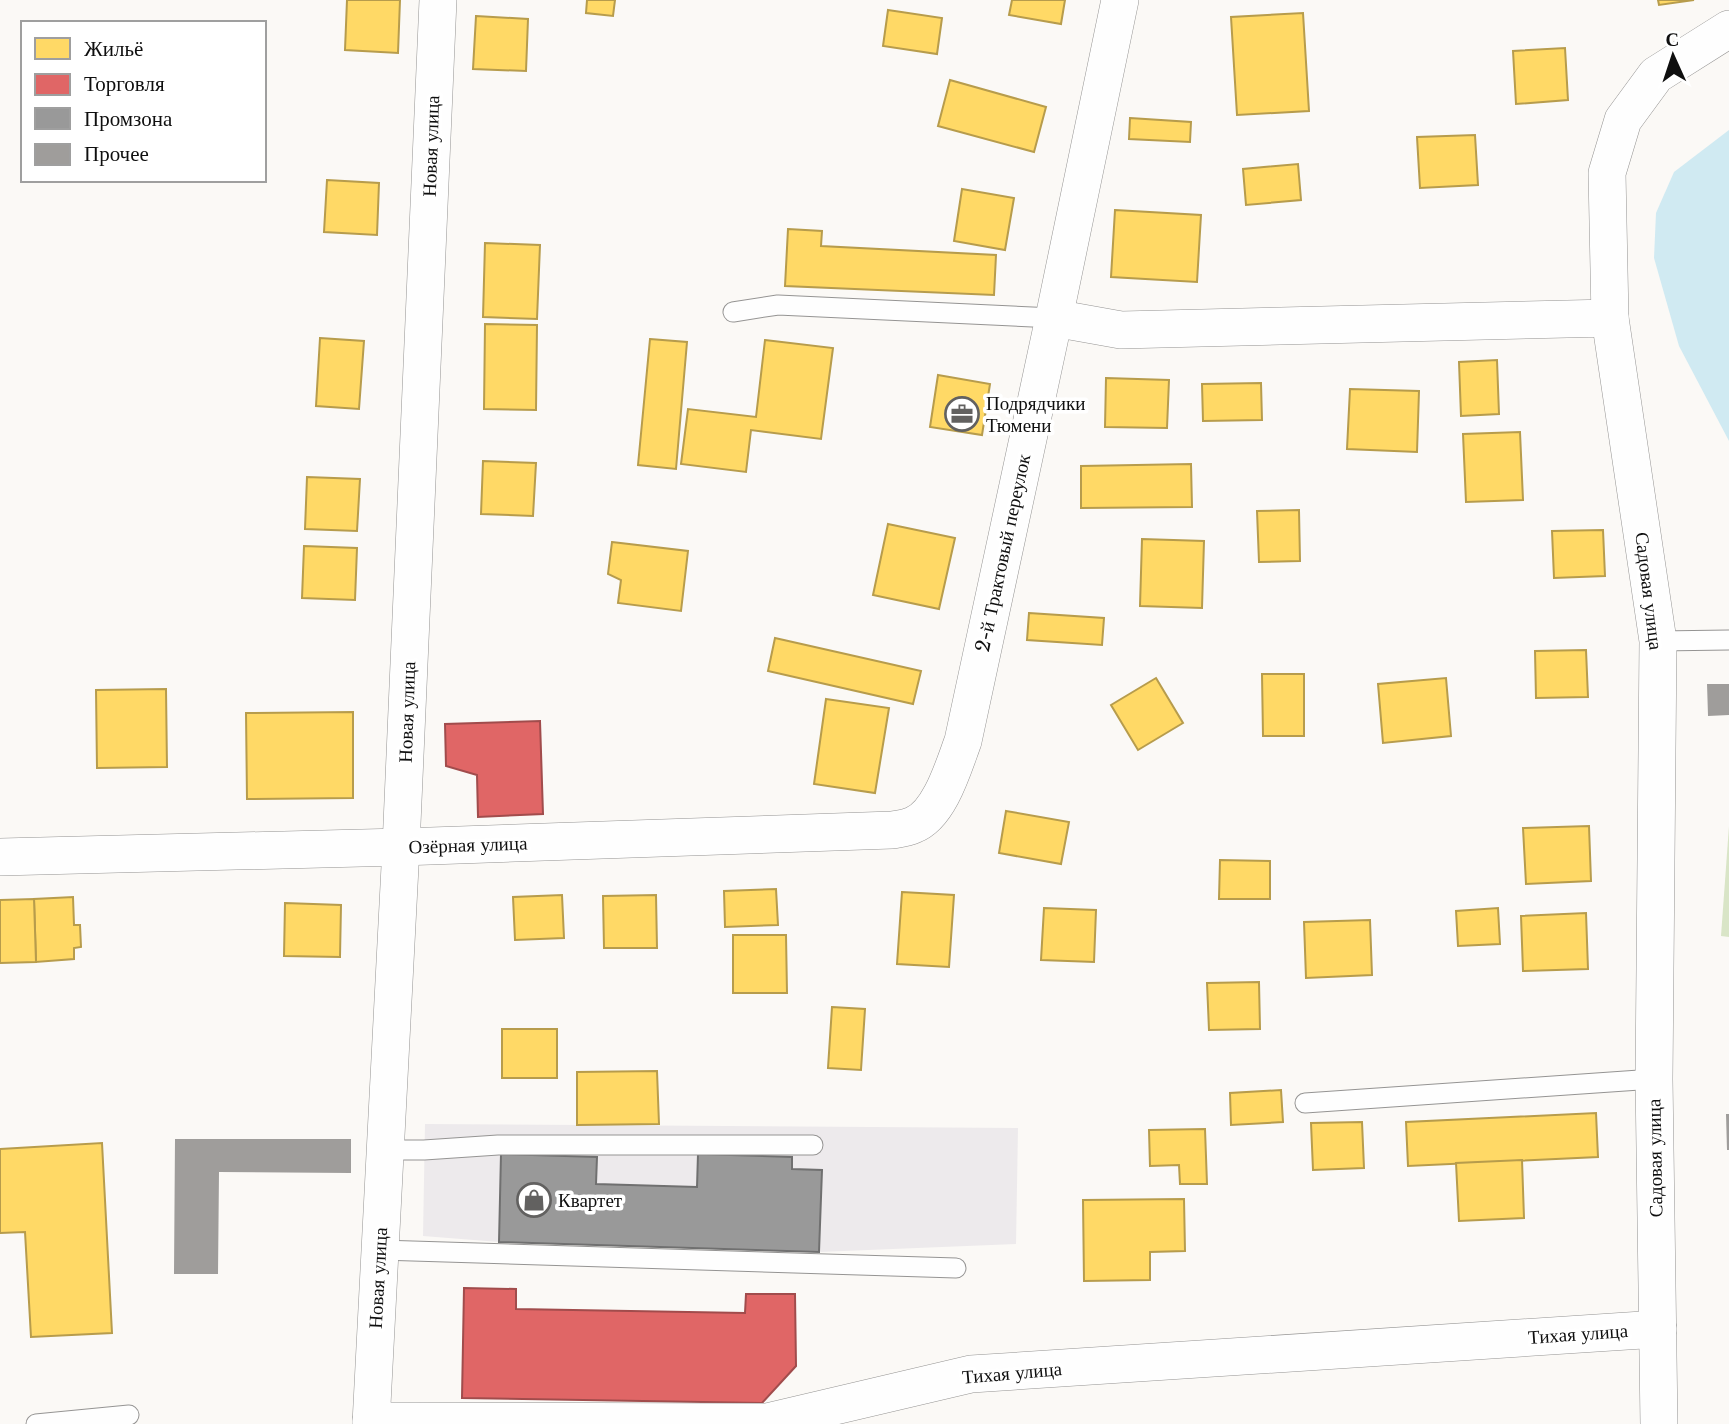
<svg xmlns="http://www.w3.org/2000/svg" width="1729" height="1424" viewBox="0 0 1729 1424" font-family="'Libre Baskerville',serif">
<rect width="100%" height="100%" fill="#fbf9f6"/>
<polygon fill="#edeaec" points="425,1124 1018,1128 1016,1244 819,1252 499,1242 423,1236"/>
<polygon fill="#d9e5c7" points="1729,826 1729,937 1721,936"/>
<polygon fill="#d0eaf2" points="1729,130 1729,441 1679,346 1654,258 1656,213 1674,172"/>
<g fill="#ffd966" stroke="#b79c4c" stroke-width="2">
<polygon points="347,0 400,0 398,53 345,50"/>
<polygon points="587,0 615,0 613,16 586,13"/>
<polygon points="1012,0 1065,0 1061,24 1009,15"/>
<polygon points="1658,0 1694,0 1659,5"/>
<polygon points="888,10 942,18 937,54 883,46"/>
<polygon points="1303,13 1309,111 1237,115 1231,17"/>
<polygon points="476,16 528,19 526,71 473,69"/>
<polygon points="1565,48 1568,100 1516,104 1513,51"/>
<polygon points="950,80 1046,107 1034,152 938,126"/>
<polygon points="1130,118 1191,122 1190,142 1129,139"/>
<polygon points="1475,135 1478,185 1420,188 1417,137"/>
<polygon points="1298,164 1301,200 1246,205 1243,169"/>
<polygon points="327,180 379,183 377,235 324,232"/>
<polygon points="962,189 1014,198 1005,250 954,241"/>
<polygon points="1115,210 1201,215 1197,282 1111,277"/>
<polygon points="788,229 822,231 821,246 996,255 994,295 785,286"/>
<polygon points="485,243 540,245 537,319 483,317"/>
<polygon points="485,324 537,325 536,410 484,409"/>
<polygon points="320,338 364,341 359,409 316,406"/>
<polygon points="650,339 687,342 676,469 638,465"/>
<polygon points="765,340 833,348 821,439 751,430 746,472 681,464 688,409 756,417"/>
<polygon points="1497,360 1499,414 1461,416 1459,362"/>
<polygon points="938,375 990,384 982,435 930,427"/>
<polygon points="1106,378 1169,380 1167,428 1105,427"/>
<polygon points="1261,383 1262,420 1203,421 1202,384"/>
<polygon points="1350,389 1419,391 1417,452 1347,449"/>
<polygon points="1520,432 1523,500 1466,502 1463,434"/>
<polygon points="483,461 536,463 533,516 481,514"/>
<polygon points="1191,464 1192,507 1081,508 1081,466"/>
<polygon points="307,477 360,479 357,531 305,529"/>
<polygon points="1299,510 1300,561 1259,562 1257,511"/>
<polygon points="888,524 955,538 939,609 873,595"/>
<polygon points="1603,530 1605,576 1554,578 1552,531"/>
<polygon points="1142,539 1204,541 1202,608 1140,606"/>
<polygon points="612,542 688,551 681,611 618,603 621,580 608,574"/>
<polygon points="304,546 357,548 355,600 302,598"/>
<polygon points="1029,613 1104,618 1102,645 1027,640"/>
<polygon points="775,638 921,671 913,704 768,671"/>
<polygon points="1586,650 1588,697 1536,698 1535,651"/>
<polygon points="1262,674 1304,674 1304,736 1263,736"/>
<polygon points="1156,678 1183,723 1138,750 1111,705"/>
<polygon points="1446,678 1451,736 1383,743 1378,684"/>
<polygon points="166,689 167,767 97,768 96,690"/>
<polygon points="826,699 889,708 875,793 814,784"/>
<polygon points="353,712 353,798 247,799 246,713"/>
<polygon points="1006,811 1069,822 1061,864 999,853"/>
<polygon points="1589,826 1591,881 1526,884 1523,828"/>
<polygon points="1220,860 1270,861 1270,899 1219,899"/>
<polygon points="776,889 778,925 725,927 724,891"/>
<polygon points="902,892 954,895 949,967 897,964"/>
<polygon points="562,895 564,938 515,940 513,897"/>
<polygon points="656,895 657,948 604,948 603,896"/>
<polygon points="73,897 74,925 80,925 81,947 74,948 74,959 36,962 34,899"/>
<polygon points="34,899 36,962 0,963 0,900"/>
<polygon points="285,903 341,905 340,957 284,956"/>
<polygon points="1044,908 1096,910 1094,962 1041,960"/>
<polygon points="1498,908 1500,944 1458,946 1456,911"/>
<polygon points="1586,913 1588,969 1523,971 1521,916"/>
<polygon points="1370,920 1372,975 1306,978 1304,922"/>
<polygon points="733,935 786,935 787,993 733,993"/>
<polygon points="1259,982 1260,1029 1209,1030 1207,983"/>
<polygon points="832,1007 865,1009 861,1070 828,1068"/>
<rect x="502" y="1029" width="55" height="49"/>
<polygon points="657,1071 659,1124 577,1125 577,1072"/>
<polygon points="1281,1090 1283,1122 1231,1125 1230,1093"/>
<polygon points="1596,1113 1598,1157 1408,1166 1406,1122"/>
<polygon points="1362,1122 1364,1168 1313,1170 1311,1123"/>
<polygon points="1205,1129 1207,1184 1180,1184 1179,1165 1150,1166 1149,1130"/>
<polygon points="102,1143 112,1333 31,1337 25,1232 0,1233 0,1149"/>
<polygon points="1522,1160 1524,1218 1459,1221 1456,1163"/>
<polygon points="1184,1199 1185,1251 1150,1252 1150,1280 1084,1281 1083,1200"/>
</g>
<g fill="#e06666" stroke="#a14c4c" stroke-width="2">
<polygon points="540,721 543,814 478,817 477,775 446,766 445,724"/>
<polygon points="464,1288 516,1289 516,1309 745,1313 746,1294 795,1294 796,1366 762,1403 462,1398"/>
</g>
<polygon fill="#999" stroke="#707070" stroke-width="2" points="501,1154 597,1157 596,1184 697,1187 698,1154 792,1157 792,1169 822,1170 819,1252 499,1242"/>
<g fill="#9f9d9b">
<polygon points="1707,684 1729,684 1729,715 1708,716"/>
<polygon points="1726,1114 1729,1114 1729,1150 1727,1150"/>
<polygon points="175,1139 351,1139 351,1173 219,1172 218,1274 174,1274"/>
</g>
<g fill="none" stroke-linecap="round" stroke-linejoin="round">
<g stroke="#959493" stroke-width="21">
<g id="service">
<polyline points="733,312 778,305 1054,318"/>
<polyline points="1658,641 1729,640"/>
<polyline points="1305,1103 1654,1079"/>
<polyline points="385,1150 424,1150 498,1145 813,1145"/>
<polyline points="380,1250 956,1268"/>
<polyline points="36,1424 129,1415"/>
</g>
</g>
<g stroke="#959493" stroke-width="38">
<g id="minor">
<polyline points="1054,318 1121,330 1610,318 1658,641 1654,1079 1659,1424"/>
<polyline points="1610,318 1607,173 1623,120 1656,75 1729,29"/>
<path d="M0,857L401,847L892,830C899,829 907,828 913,825C940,815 954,765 963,741L1054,318L1120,0"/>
<polyline points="371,1421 767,1422 971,1374 1658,1329"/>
<polyline points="371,1424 401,847 438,0"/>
</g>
</g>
<use href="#service" stroke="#fefefe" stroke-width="19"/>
<use href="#minor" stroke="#fefefe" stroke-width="37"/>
</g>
<defs>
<g id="office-ring" transform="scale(1.75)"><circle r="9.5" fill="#fff" stroke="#626160" stroke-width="1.5"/><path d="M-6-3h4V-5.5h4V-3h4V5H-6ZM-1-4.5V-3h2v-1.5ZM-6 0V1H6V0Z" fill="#626160"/></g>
<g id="shop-ring" transform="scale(1.75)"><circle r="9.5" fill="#fff" stroke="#626160" stroke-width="1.5"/><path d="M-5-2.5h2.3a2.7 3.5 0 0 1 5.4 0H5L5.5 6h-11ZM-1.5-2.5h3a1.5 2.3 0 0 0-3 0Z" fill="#626160"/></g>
</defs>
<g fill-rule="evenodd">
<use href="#office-ring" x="962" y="414"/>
<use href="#shop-ring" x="534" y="1200"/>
</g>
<g text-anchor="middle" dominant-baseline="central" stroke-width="7" stroke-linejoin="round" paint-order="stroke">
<g font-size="19" fill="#0f0f0f" stroke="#fff">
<text transform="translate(431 146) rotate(-88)">Новая улица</text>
<text transform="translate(1003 553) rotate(-78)">2-й Трактовый переулок</text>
<text transform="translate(1649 591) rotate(83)">Садовая улица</text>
<text transform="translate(407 712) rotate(-88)">Новая улица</text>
<text transform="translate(468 845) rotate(-2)">Озёрная улица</text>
<text transform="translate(1655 1158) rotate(-91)">Садовая улица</text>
<text transform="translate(378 1278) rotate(-87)">Новая улица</text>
<text transform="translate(1578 1334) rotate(-4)">Тихая улица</text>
<text transform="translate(1012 1373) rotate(-5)">Тихая улица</text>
</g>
<g font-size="19" fill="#0f0f0f" stroke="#fff" text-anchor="start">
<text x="986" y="403">Подрядчики<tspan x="986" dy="22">Тюмени</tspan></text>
<text x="558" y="1200">Квартет</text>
</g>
</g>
<rect x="21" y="21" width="245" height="161" fill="#ffffff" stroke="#9f9f9f" stroke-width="2"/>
<rect x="35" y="38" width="35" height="21" fill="#ffd966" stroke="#9f9f9f" stroke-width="2"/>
<text x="84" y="56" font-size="21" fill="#0f0f0f">Жильё</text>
<rect x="35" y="74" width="35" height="21" fill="#e06666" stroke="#9f9f9f" stroke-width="2"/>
<text x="84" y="91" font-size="21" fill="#0f0f0f">Торговля</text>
<rect x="35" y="108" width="35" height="21" fill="#999999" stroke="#9f9f9f" stroke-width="2"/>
<text x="84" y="126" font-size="21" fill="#0f0f0f">Промзона</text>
<rect x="35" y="144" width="35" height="21" fill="#9f9d9b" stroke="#9f9f9f" stroke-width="2"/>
<text x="84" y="161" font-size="21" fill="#0f0f0f">Прочее</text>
<g transform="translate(1673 56) rotate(357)" stroke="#ffffff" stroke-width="5" paint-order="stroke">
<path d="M0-5L12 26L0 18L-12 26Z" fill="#0f0f0f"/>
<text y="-10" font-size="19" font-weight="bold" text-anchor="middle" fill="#0f0f0f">С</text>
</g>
</svg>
